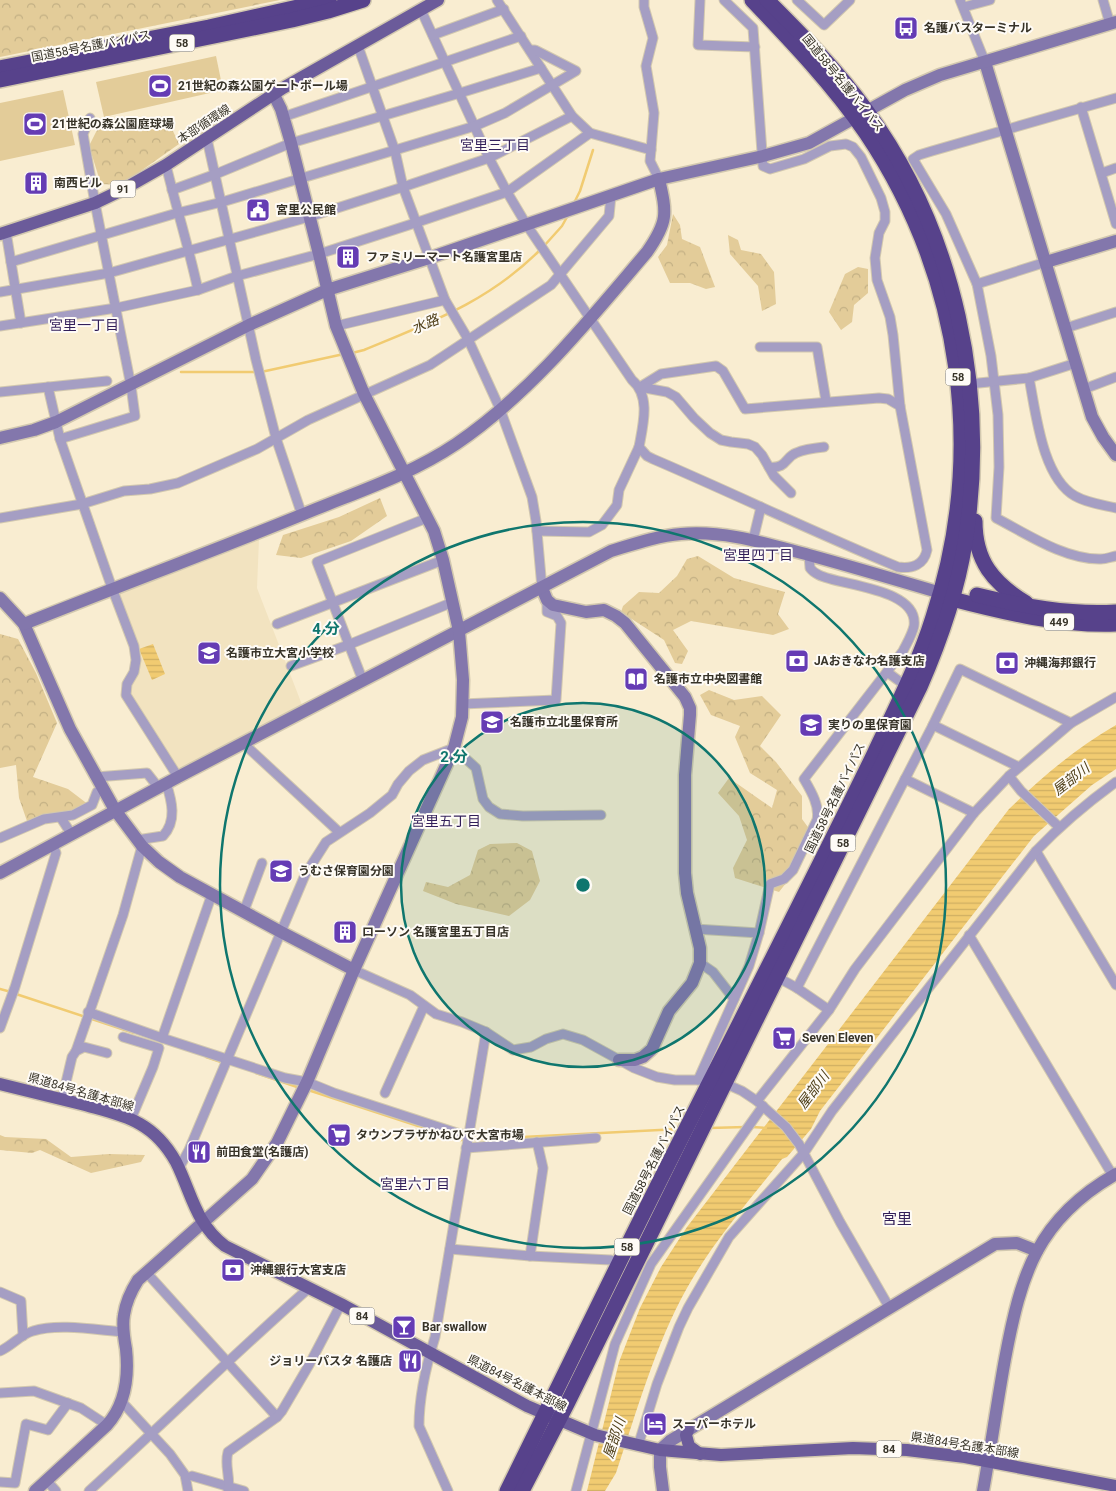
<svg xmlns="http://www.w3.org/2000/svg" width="1116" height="1491" viewBox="0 0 1116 1491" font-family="Roboto,'Noto Sans JP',sans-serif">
<defs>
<pattern id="forest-crowns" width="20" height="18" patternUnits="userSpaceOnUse" patternTransform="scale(1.25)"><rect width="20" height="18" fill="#e3cc99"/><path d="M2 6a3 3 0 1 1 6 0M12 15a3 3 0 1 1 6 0" fill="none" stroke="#c3b084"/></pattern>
<pattern id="water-rules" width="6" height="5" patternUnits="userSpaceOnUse" patternTransform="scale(1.25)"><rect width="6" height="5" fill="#f1cb71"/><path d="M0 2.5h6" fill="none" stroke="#cfaf62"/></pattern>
</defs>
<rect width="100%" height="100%" fill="#f9edd1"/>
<polygon fill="#f2e3c0" points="259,539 257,588 304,710 178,777 126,695 136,660 112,588"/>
<g fill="url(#forest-crowns)">
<polygon points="0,0 280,0 0,57"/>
<polygon points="166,116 179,144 121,185 101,184 89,146 99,126"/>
<polygon points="673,214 680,225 682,239 700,247 715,287 706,289 690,283 670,283 658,257 667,245"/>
<polygon points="728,235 738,240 741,250 761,254 774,272 776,304 762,311 758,286 730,254"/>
<polygon points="858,267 868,269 868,293 854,305 852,322 841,330 829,312 845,274"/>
<polygon points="380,498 387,516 351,541 301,558 276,555 283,535 339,517"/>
<polygon points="698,556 734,578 785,592 778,614 789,629 773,635 691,621 673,630 688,651 682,664 675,663 664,640 621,612 623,606 639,592 659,593 677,576 687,559"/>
<polygon points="0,634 18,639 36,673 57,723 33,777 68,789 89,805 79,812 27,821 19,798 16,765 0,768"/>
<polygon points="709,690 734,700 762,696 781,715 760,746 776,762 802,796 802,819 813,834 801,864 779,892 735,878 733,868 747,840 739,816 718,793 729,778 772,808 777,790 750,773 735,737 740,726 711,715 700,695"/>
<polygon points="517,843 532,851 540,881 530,900 509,916 456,904 423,891 426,882 448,887 470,875 478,850 490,844"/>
<polygon points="0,1135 5,1137 46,1139 71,1157 109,1154 145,1155 141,1162 91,1173 40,1150 32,1153 0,1150"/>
</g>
<g fill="#e3cc99">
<polygon points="216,56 223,90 104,117 96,82"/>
<polygon points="63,90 75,145 0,161 0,103"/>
</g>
<g fill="url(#water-rules)">
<polygon points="153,644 165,674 152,680 139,649"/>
<path d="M1116,725V769L1092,785L1034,836L820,1111L811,1129L787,1157L782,1159C749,1201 713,1242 687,1288C655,1345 637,1411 616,1473L605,1491H587L619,1362L640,1308L661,1267L687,1227L1009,809C1042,777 1076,748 1116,725Z"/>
</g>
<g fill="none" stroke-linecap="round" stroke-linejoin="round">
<g stroke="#f1cb71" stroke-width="2.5">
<polyline points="574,203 580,191 593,150"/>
<polyline points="544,246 562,226 567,217"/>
<path d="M352,353L364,350C431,322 488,302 540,250"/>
<polyline points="181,372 256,372"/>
<polyline points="261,372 344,354"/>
<polyline points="0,989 11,992"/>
<polyline points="16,994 134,1033"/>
<polyline points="206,1057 224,1063"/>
<polyline points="256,1073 300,1088"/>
<polyline points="308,1090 461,1140 679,1129"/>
<polyline points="752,1127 766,1128"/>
<polyline points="709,1128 746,1127"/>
</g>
<g stroke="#d2c8af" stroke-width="11">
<g id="street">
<polyline points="497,0 572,116 590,133 651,150 650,161 659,179"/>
<polyline points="644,0 644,7 653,38 646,66 654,113 651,150"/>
<polyline points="700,0 698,45 755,47"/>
<polyline points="797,0 824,25 850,0"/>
<polyline points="960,0 985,62"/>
<polyline points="1103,0 1110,24"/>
<polyline points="964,7 990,0"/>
<path d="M421,10L489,158L507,192L526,224L632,380C651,396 643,425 639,447L647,456L653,459C735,494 815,533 898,567C912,569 924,565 927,550L900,406L893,335L890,317L877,280L875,258L879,233L885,221V212L881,198L861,157L853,147L846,144L830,146L804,159L770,169L763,166L753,28L724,0"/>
<polyline points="433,35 504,9"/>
<polyline points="358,46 395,151 403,187 445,300 468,339 500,409 532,497 536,521 542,588"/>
<path d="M1116,98L932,151L919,155L913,159L946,214L977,284L991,356L998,415L999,467L996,518C1027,534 1065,560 1101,559C1106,559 1111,557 1116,556"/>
<polyline points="1081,107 1116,224"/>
<polyline points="283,117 521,36"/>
<polyline points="207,139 256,360 276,438 302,515"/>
<path d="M166,165C176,207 189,248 198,290"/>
<polyline points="1102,173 1116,168"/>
<polyline points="172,190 216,174 291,143 460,93 541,68"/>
<polyline points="6,232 21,323"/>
<polyline points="11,262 177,213 222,202 475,126 505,113 576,71 535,50 530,50"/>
<polyline points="977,284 1046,262"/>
<polyline points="0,292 109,273 309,217 403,187 489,158 572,116"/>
<polyline points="0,326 116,308 198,290 237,276 319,254 415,223 507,192 590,133"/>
<polyline points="336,326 445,300"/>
<polyline points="1066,328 1116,312"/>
<polyline points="760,347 817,347 826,401"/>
<path d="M1029,378C1036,413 1042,477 1075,496C1087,503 1103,505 1116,508"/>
<polyline points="969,384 1029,378 1076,363"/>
<polyline points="48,387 60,439 112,588 134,646 136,660 134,672 127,684 126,695 178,777"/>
<polyline points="640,387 661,374 716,366 723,371 745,409 879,398 888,399 900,406"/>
<polyline points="640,387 667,392 676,397 694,418 710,433 721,440 731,442 748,444 755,447 762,455 774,476 791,493"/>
<polyline points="1084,389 1116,377"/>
<polyline points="0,392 107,381"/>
<polyline points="60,439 135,416 131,386 95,203 83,134 90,118"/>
<path d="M769,467C787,469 785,457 796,453C805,449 814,448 824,447"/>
<polyline points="0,518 82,504 124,491 150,489 178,483 257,449 308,420 430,365 551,285 609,216 611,196"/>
<polyline points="537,531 589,532 602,525 617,505 619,490 639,447"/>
<polyline points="753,540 761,507"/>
<polyline points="277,624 443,560"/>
<polyline points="291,666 348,645 453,602"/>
<polyline points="887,672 906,686"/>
<polyline points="363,681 317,562 427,518"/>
<polyline points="462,704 556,700 561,623 557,616 547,612 547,600"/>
<polyline points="933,725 1019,767"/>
<polyline points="243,743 339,832"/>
<polyline points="1009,776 1021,791 1059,827"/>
<polyline points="96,777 147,773 158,787"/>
<polyline points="905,779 974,813"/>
<polyline points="61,818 72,835"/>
<polyline points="0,838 44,819 73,815 92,805 97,792 103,789"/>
<path d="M137,840L163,836C177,821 172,801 166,783"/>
<polyline points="1036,851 1116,985"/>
<polyline points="244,911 262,863"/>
<polyline points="695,929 759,933"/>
<polyline points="969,935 1113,1176"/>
<polyline points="700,963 713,972 734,999"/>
<polyline points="354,970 410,995 436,1014 462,1022 486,1032 513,1050 531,1047 546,1039 563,1034 583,1040 634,1068 657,1077 675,1080 711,1080 724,1083 742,1091 757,1101 786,1127 799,1144 840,1222 889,1307"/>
<polyline points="777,977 797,988 829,1010"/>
<polyline points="797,988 933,725 960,669 1071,723"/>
<polyline points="88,1012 162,1038 212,894"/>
<polyline points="0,1028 15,987 56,853 53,845"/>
<polyline points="123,1037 159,1048 153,1067 131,1119"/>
<polyline points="162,1038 285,1078 307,1082 334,1093 460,1134 468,1135"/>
<polyline points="76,1051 123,915 142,846"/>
<path d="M698,1080L749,966L759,933L770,884L784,879L793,870L817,820C820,806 811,791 804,779L903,651C907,643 912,635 914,626C919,588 841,586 819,575C815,573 812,571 810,568L809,555"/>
<polyline points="385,1093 424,1006"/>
<polyline points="62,1099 72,1057 76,1051 84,1047 107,1053"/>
<polyline points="757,1101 829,1010 855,969 974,813 1009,776 1071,723 1116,697"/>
<polyline points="466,1148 596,1138"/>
<polyline points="179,1168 189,1150 305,875 326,842 370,813 392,795 398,784 409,771 423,760 454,748 476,768 483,799 489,807 500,814 523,816 601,815"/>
<polyline points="450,1249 530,1256 611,1260 618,1264"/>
<polyline points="530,1256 543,1168 537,1142"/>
<polyline points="146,1272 277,1417"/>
<polyline points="0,1292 21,1301 23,1336"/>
<path d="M0,1351C12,1346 21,1334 33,1331C58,1323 97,1330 123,1332"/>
<polyline points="0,1393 34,1391 81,1408 107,1425"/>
<polyline points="122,1402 170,1454 185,1475 188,1491"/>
<path d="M638,1446L657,1384L679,1327L688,1308L729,1237L804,1153L832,1111L1036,851C1061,825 1087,803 1116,782"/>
<polyline points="192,1476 244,1491"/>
<polyline points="47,1481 56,1491"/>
<polyline points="0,1482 15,1483 26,1424 48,1430 68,1403"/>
<path d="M89,1491C163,1424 234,1354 309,1288"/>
<path d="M228,1491C231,1477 224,1466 228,1452L277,1417L282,1411L309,1365L341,1304"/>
<path d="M448,1491L419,1426C419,1395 426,1366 435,1337L486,1032"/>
<polyline points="576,1491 615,1344 651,1264 763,1106"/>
</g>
</g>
<g stroke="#d2c8af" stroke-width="15">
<g id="secondary">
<polyline points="985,62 1092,417 1103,437 1116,455"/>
<polyline points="1046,262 1116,241"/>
<polyline points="0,438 34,430 56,422 249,325 327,290 429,258 659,179 763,156 809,143 905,90 940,75 1116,22"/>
<polyline points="542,588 547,600 553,605 586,612 604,610 616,616 625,623 685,697 690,708 690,715 685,775 685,873 687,893 700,948 700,963 692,983 669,1011 652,1049 643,1057 635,1060 619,1060"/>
<polyline points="0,598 24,624 70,729 115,810 142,846 159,862 180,877 281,932 354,970"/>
<path d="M24,624C121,585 219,549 316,509C363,490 413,473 456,444C531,393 589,320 647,252C668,222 667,214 659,179"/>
<path d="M0,873L178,777L611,551C634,544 657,536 681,534C725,530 767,544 809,555C853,567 897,580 941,593"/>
<path d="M35,1491L107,1425C126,1404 129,1377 126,1349C124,1338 122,1326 124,1315C126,1301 131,1291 138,1280L252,1179L277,1143L307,1082L354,970L454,748L462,717L463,680L459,631L443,560L434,531L364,394L336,326L319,254L291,143L281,109L274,95"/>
<polyline points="663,1491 660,1467 660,1450 670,1441 995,1244 1017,1243 1037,1251"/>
<path d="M983,1491C991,1447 997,1403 1005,1359C1021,1274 1037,1219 1116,1174"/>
</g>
</g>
<g stroke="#d2c8af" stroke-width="15">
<g id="primary">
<polyline points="0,234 95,203 122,190 166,165 283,88 438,0"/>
<path d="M0,1084C29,1091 57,1098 85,1105C103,1110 123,1114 140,1124C156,1133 167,1146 176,1162C192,1194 195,1223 225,1246L341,1304L527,1406L595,1435L660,1450L721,1455L853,1448L907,1450L965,1457L1116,1486"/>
<polyline points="688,1430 686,1435 689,1446 700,1454"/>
</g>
</g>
<g stroke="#d2c8af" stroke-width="18">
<g id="highway">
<polyline points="0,68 209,27 329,0"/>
<polyline points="0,80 292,20 328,11 363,0"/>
<path d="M975,521C975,561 993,583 1026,603"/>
<path d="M945,595L952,599C1006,613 1060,626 1116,624"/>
<path d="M977,595C1022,606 1069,615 1116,612"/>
<path d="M507,1491C544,1417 580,1342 617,1267C667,1165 719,1064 770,963C805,893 840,824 874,754C895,709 918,665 933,617C987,453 962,276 866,133C833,85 792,42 752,0"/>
<path d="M522,1491L567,1404L920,687C940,641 957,593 965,543C989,394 956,233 866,110C837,70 802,35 767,0"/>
</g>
</g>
<use href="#street" stroke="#a59ec3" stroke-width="9"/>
<use href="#secondary" stroke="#8377ac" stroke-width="12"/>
<use href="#primary" stroke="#6b5b9a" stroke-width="12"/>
<use href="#highway" stroke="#57428b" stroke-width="15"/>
</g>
<circle cx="583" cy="885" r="182" fill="#0f766e" fill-opacity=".12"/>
<g fill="none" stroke="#0f766e" stroke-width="2.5">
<circle cx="583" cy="885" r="182"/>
<circle cx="583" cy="885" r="363"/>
</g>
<defs>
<g id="bus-square" transform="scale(1.25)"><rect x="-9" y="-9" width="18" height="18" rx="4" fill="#653cb4" stroke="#fefbf6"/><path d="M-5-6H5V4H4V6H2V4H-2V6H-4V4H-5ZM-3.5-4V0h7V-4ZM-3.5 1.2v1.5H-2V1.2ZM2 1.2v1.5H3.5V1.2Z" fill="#fff"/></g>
<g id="stadium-square" transform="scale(1.25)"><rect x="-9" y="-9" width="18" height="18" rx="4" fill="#653cb4" stroke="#fefbf6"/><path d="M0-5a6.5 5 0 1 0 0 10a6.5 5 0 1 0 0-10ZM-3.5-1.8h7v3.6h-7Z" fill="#fff"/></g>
<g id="building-square" transform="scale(1.25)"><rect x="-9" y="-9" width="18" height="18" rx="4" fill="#653cb4" stroke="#fefbf6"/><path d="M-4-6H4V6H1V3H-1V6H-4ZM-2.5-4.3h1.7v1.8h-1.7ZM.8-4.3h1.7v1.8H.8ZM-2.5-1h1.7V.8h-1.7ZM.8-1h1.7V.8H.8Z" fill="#fff"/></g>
<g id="civic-square" transform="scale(1.25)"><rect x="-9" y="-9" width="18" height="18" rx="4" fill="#653cb4" stroke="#fefbf6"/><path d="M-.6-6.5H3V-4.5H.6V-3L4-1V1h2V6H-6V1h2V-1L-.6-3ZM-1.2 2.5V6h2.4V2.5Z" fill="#fff"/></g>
<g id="school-square" transform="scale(1.25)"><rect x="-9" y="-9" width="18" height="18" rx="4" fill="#653cb4" stroke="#fefbf6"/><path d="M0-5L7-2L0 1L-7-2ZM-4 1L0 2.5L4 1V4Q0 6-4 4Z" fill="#fff"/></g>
<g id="bank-square" transform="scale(1.25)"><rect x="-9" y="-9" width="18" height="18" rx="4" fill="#653cb4" stroke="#fefbf6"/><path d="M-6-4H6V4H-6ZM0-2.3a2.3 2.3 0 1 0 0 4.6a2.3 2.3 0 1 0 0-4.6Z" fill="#fff"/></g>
<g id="library-square" transform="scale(1.25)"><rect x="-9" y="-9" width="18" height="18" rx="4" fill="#653cb4" stroke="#fefbf6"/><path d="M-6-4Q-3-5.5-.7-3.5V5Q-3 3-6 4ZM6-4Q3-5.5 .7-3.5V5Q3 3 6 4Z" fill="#fff"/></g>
<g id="supermarket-square" transform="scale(1.25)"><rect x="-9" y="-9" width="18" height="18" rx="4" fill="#653cb4" stroke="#fefbf6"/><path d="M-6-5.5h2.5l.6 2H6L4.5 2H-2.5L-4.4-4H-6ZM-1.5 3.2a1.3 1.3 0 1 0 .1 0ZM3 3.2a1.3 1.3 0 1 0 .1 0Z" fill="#fff"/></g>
<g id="restaurant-square" transform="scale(1.25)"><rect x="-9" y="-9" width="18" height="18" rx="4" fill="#653cb4" stroke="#fefbf6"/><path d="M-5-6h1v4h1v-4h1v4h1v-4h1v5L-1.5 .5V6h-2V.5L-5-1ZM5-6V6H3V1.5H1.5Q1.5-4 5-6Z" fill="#fff"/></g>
<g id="bar-square" transform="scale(1.25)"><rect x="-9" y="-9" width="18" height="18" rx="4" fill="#653cb4" stroke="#fefbf6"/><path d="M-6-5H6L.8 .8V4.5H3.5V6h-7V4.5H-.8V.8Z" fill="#fff"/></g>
<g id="hotel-square" transform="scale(1.25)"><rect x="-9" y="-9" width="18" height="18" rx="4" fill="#653cb4" stroke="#fefbf6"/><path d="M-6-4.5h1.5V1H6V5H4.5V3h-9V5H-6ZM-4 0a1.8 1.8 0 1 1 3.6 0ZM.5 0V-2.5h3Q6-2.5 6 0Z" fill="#fff"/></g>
</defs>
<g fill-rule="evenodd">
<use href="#bus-square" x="906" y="28"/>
<use href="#stadium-square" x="160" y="86"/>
<use href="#stadium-square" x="35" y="124"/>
<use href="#building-square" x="36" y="183"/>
<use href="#civic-square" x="258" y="210"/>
<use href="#building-square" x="348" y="257"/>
<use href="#school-square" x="209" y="653"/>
<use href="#bank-square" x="797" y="661"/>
<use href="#bank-square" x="1007" y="663"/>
<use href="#library-square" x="636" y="679"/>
<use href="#school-square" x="492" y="722"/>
<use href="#school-square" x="811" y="725"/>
<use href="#school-square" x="281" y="871"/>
<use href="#building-square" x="345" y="932"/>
<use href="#supermarket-square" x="784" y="1038"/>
<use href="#supermarket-square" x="339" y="1135"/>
<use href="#restaurant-square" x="199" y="1152"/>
<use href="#bank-square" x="233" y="1270"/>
<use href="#bar-square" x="404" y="1327"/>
<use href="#restaurant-square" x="410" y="1361"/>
<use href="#hotel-square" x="655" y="1424"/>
</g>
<g text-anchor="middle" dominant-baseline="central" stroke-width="4" stroke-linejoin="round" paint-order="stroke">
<g fill="#fefbf6" stroke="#736f66" stroke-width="1">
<rect x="169.5" y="34.5" width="25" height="17" rx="4"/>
<rect x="110.5" y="180.5" width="25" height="17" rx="4"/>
<rect x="945.5" y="368.5" width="25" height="17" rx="4"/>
<rect x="1044" y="613.5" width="30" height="17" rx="4"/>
<rect x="830.5" y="834.5" width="25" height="17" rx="4"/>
<rect x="614.5" y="1238.5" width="25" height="17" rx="4"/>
<rect x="349.5" y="1307.5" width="25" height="17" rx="4"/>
<rect x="876.5" y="1440.5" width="25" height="17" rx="4"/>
</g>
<g font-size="11" font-weight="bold" fill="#373328">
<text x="182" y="43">58</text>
<text x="123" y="189">91</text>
<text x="958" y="377">58</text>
<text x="1059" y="622">449</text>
<text x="843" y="843">58</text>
<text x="627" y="1247">58</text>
<text x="362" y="1316">84</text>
<text x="889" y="1449">84</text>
</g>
<g font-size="12" font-weight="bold" fill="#373328" stroke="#fefbf6" text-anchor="start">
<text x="924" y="28">名護バスターミナル</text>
<text x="178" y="86">21世紀の森公園ゲートボール場</text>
<text x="52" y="124">21世紀の森公園庭球場</text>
<text x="54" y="183">南西ビル</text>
<text x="276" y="210">宮里公民館</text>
<text x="366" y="257">ファミリーマート名護宮里店</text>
<text x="226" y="653">名護市立大宮小学校</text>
<text x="814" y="661">JAおきなわ名護支店</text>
<text x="1024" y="663">沖縄海邦銀行</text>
<text x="654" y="679">名護市立中央図書館</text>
<text x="510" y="722">名護市立北里保育所</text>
<text x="828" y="725">実りの里保育園</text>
<text x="298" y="871">うむさ保育園分園</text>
<text x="362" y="932">ローソン 名護宮里五丁目店</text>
<text x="802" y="1038">Seven Eleven</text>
<text x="356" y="1135">タウンプラザかねひで大宮市場</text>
<text x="216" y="1152">前田食堂(名護店)</text>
<text x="250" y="1270">沖縄銀行大宮支店</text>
<text x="422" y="1327">Bar swallow</text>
<text x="392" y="1361" text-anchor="end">ジョリーパスタ 名護店</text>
<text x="672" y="1424">スーパーホテル</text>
</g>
<g font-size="12" fill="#373328" stroke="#fefbf6">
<text transform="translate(91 46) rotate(-11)">国道58号名護バイパス</text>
<text transform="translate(843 83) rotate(51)">国道58号名護バイパス</text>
<text transform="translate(204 124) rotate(-33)">本部循環線</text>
<text transform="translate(835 798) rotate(-64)">国道58号名護バイパス</text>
<text transform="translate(81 1092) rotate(16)">県道84号名護本部線</text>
<text transform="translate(654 1160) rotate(-63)">国道58号名護バイパス</text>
<text transform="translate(517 1383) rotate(27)">県道84号名護本部線</text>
<text transform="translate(965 1445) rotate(9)">県道84号名護本部線</text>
</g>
<g font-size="14" fill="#321f59" stroke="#fefbf6">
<text x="495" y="145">宮里三丁目</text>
<text x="84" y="325">宮里一丁目</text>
<text x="758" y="555">宮里四丁目</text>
<text x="446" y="821">宮里五丁目</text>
<text x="415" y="1184">宮里六丁目</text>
</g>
<g font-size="14" font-style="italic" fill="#50401a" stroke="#fefbf6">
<text transform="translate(425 324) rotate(-23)">水路</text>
<text transform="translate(1071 779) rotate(-38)">屋部川</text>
<text transform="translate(813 1090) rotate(-53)">屋部川</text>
<text transform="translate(614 1438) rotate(-72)">屋部川</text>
</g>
<g font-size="15" fill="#321f59" stroke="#fefbf6">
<text x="897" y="1219">宮里</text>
</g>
</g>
<circle cx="583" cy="885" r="8" fill="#0f766e" stroke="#fefbf6" stroke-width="2.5"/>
<g font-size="15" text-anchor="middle" font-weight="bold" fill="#0f766e" stroke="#fefbf6" stroke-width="4" stroke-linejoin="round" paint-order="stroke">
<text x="326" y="634">4 分</text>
<text x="454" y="762">2 分</text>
</g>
</svg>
